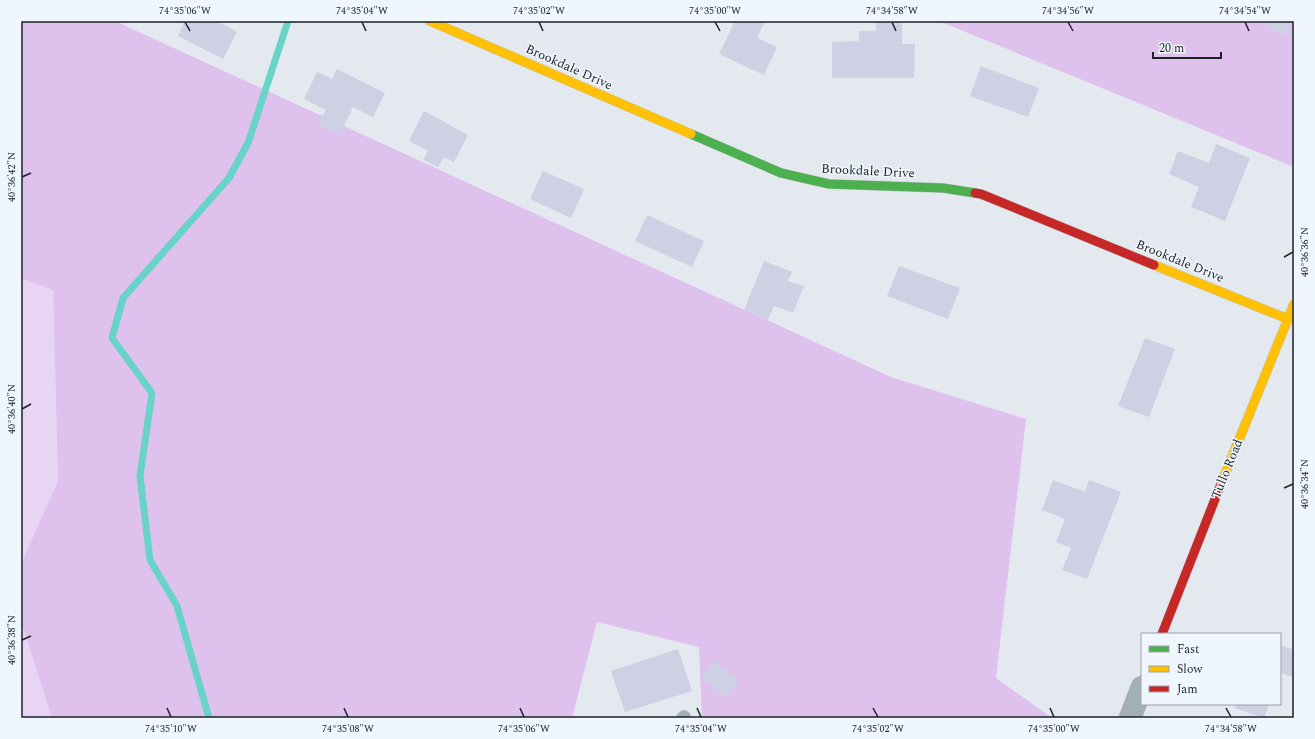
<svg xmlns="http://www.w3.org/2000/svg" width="1315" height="739" viewBox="0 0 1315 739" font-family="Spectral,serif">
<rect width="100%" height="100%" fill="#e3e9ef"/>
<g fill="#e8d4f4">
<polygon points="21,278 53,290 58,481 21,564"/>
<polygon points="21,621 52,718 21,718"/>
</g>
<g fill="#dfc1ee">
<polygon points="21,21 115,21 891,377 1026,419 996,678 1052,718 702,718 699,647 597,622 572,718 52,718 21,621 21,564 58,481 53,290 21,278"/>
<polygon points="939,21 1294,21 1294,167"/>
</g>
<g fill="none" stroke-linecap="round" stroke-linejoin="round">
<polyline stroke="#68d3c6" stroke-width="7" points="209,718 177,606 150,560 140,476 152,393 112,338 123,298 229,178 248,143 288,21"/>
</g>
<g fill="#ced0e4">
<polygon points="185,21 217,21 237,32 223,59 178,36"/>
<polygon points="735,21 765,21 757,38 777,47 764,75 719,54"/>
<polygon points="876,21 902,21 902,44 915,44 914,78 832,78 832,42 859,41 859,31 876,31"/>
<polygon points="1270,21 1292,21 1287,36 1267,28"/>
<polygon points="981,66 1039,88 1028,117 970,96"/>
<polygon points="337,69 385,93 373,117 353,107 339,135 318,125 326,110 304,99 317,72 332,79"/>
<polygon points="424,111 468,135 454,162 444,157 438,167 423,160 428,151 409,141"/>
<polygon points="1216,144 1250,158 1225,221 1191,207 1199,187 1169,174 1178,151 1209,163"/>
<polygon points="543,171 584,189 571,218 530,199"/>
<polygon points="647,215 704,241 692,267 635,241"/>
<polygon points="764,261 792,272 788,281 804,286 793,313 774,306 768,320 744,310"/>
<polygon points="899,266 960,288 948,319 887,296"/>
<polygon points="1145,338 1175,349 1149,417 1118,406"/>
<polygon points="1053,480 1085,492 1089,480 1121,492 1087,579 1062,570 1071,548 1056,542 1065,519 1042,510"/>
<polygon points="1280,645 1294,650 1294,677 1281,673 1280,676"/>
<polygon points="678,649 692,691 625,712 611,671"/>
<polygon points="715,660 739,682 725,698 701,677"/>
<polygon points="1237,704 1269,704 1264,718 1235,708"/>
</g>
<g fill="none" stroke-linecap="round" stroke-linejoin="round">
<g stroke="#c0c5ca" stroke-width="14">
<polyline id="lane" points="683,718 684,717"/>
</g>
<g stroke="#c0c5ca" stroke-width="23">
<polyline id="street" points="1130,718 1142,687"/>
</g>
<g stroke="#c0c5ca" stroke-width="10">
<polyline id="fast" points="691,134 781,173 829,184 943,188 975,193"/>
</g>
<g stroke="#c0c5ca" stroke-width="10">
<g id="slow">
<polyline points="430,21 691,134"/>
<polyline points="1154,265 1288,319"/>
<polyline points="1221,484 1294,304"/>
</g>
</g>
<g stroke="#c0c5ca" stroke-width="10">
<g id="jam">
<polyline points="975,193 981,194 1154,265"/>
<polyline points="1162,634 1221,484"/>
</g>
</g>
<use href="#lane" stroke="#a2b0b5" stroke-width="13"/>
<use href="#street" stroke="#a2b0b5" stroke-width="22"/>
<use href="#fast" stroke="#4caf50" stroke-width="9"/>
<use href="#slow" stroke="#ffc107" stroke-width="9"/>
<use href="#jam" stroke="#c62828" stroke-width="9"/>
</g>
<path fill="none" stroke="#1d2126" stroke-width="1.5" d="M185,22L190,31M362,22L366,31M539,22L543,31M715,22L720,31M892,22L896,31M1068,22L1073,31M1245,22L1249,31M22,177L31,173M1284,257L1293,252M22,409L31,404M1284,488L1293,484M22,640L31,636M167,708L171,717M344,708L348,717M520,708L524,717M697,708L701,717M873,708L878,717M1050,708L1054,717M1226,708L1231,717"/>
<g text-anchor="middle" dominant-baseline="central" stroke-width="3" stroke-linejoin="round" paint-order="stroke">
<g font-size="13" fill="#1d2126" stroke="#eff6fd">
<text transform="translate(569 67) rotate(24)">Brookdale Drive</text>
<text transform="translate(868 171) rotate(3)">Brookdale Drive</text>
<text transform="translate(1180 261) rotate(22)">Brookdale Drive</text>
<text transform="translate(1227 469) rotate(-68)">Tullo Road</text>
</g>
</g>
<rect width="1315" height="739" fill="none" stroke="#eff6fd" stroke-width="44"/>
<rect x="1141" y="633" width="140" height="72" fill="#eff6fd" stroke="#9ba1a7"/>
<rect x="1149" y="646" width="20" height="6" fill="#4caf50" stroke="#9ba1a7"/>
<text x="1177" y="653" font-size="12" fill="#1d2126">Fast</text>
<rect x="1149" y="666" width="20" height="6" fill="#ffc107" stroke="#9ba1a7"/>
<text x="1177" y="673" font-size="12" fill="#1d2126">Slow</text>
<rect x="1149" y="686" width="20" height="6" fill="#c62828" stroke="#9ba1a7"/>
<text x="1177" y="693" font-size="12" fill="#1d2126">Jam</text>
<path d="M1153 52v6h68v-6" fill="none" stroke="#1d2126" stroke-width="2"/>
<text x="1159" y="52" font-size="12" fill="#1d2126" stroke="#eff6fd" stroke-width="3" paint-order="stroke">20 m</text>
<rect x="22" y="22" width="1271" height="695" fill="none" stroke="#1d2126" stroke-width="1.5"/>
<g font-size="10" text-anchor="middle" fill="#1d2126">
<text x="185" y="14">74°35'06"W</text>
<text x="362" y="14">74°35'04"W</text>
<text x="539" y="14">74°35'02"W</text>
<text x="715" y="14">74°35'00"W</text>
<text x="892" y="14">74°34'58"W</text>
<text x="1068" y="14">74°34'56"W</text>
<text x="1245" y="14">74°34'54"W</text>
<text transform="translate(11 177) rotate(-90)" y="4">40°36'42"N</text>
<text transform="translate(1304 252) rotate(-90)" y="4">40°36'36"N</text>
<text transform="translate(11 409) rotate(-90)" y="4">40°36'40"N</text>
<text transform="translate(1304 484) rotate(-90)" y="4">40°36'34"N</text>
<text transform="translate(11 640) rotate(-90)" y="4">40°36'38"N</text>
<text x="171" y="732">74°35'10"W</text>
<text x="348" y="732">74°35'08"W</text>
<text x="524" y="732">74°35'06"W</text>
<text x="701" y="732">74°35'04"W</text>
<text x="878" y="732">74°35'02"W</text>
<text x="1054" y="732">74°35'00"W</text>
<text x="1231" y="732">74°34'58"W</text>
</g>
</svg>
